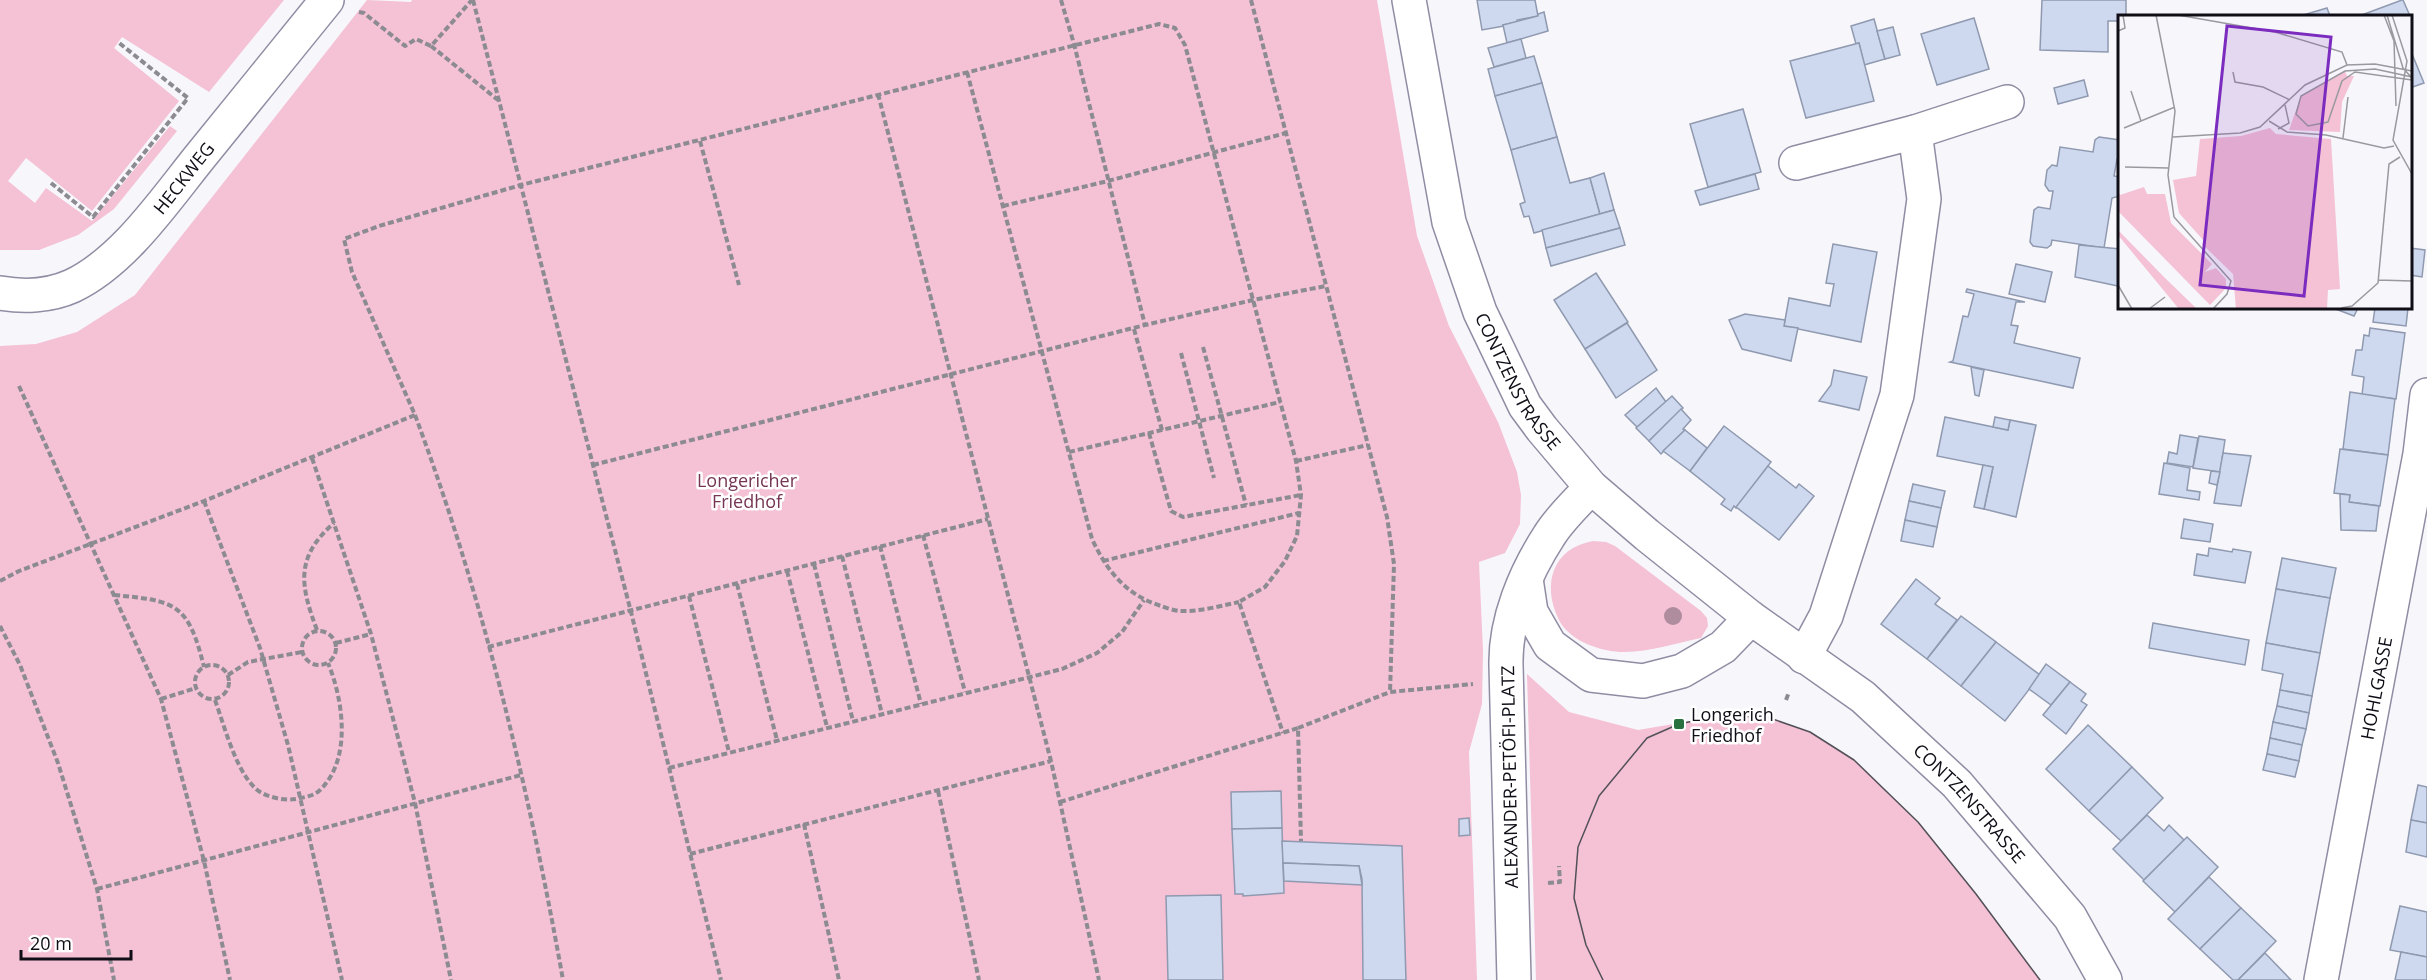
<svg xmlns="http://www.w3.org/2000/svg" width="2427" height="980" viewBox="0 0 2427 980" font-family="'Open Sans',sans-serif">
<rect width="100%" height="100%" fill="#f7f6fb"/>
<g fill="#f4c1d5">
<polygon points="0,0 284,0 209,92 122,37 114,48 179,101 92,211 26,158 8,181 35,203 46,188 92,221 170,126 177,131 114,209 78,235 39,250 0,250"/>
<polygon points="367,0 411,2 412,0 1377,0 1417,236 1449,326 1498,422 1517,472 1521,495 1520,524 1505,553 1479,562 1483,651 1482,704 1469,752 1477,980 0,980 0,346 36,344 77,332 135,295"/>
<path d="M1593,541L1606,542L1615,546L1701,611L1707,618L1708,626L1701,638C1671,644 1636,657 1606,650C1587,646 1566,636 1558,618C1542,583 1553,548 1593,541Z"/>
<polygon points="1527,674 1569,712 1638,730 1703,719 1764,716 1810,732 1854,760 1918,822 1976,894 2040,980 1536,980"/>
</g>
<g fill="#ced9f0" stroke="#8f99af" stroke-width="1.5">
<polygon points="1477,0 1535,0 1538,16 1517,20 1517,22 1503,25 1504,26 1482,30"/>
<polygon points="2042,0 2126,0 2126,16 2120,16 2120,21 2108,21 2108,52 2040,50"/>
<polygon points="2403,0 2410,16 2359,16 2402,0"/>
<polygon points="2327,8 2330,16 2300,16"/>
<polygon points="1544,12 1548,31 1507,43 1503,25 1538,16 1538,14"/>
<polygon points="1974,18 1989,69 1937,85 1921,34"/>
<polygon points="1874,19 1885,59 1864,65 1859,43 1856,44 1851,26"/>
<polygon points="1893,27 1900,55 1885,59 1877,31"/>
<polygon points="1521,39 1526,58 1494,67 1488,48"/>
<polygon points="1859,43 1874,101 1806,118 1790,61"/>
<polygon points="2410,49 2424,83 2410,88"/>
<polygon points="1534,56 1542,83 1495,96 1488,69"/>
<polygon points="2084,80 2088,96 2058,104 2054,88"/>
<polygon points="1542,83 1557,137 1511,150 1495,96"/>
<polygon points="1743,109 1761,172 1708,187 1690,124"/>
<polygon points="1557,137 1570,183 1590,178 1600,214 1534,233 1529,216 1524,217 1520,204 1525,202 1511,150"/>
<polygon points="2099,137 2120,140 2120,159 2117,159 2114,176 2120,177 2120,196 2112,198 2104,248 2052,240 2051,245 2047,248 2033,246 2030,242 2034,210 2038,207 2050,209 2053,191 2049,191 2045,185 2047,170 2052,165 2057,166 2060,147 2093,152 2095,140"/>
<polygon points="1604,173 1614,210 1600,214 1590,178"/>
<polygon points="1755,174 1759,189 1700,205 1695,191"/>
<polygon points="1614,210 1620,228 1546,248 1542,230"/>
<polygon points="1620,228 1625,245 1551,266 1546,248"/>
<polygon points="1833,244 1877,252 1861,342 1784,326 1789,298 1830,306 1834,284 1826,283"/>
<polygon points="2079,245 2120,249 2118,286 2075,277"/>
<polygon points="2410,248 2425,250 2422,277 2410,275"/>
<polygon points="2016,264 2052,272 2045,302 2009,294"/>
<polygon points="1596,273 1628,322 1585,349 1554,300"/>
<polygon points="1967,289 2025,302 2016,302 2011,325 2018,326 2014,343 2080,358 2073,388 1950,362 1953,361 1963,316 1968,317 1974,294 1966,292"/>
<polygon points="2333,308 2358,308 2354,316"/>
<polygon points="2375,308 2408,308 2406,326 2373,322"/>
<polygon points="1745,314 1785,320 1784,326 1798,328 1791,361 1742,349 1729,320"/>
<polygon points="1627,323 1657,370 1616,398 1585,349"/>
<polygon points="2370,328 2405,333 2396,399 2362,395 2364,377 2352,375 2356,350 2362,350 2364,335 2369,336"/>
<polygon points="1971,367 1984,370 1979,396 1975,395"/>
<polygon points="1834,370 1867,377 1859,410 1819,401 1831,385"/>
<polygon points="1656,388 1666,402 1637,427 1625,415"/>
<polygon points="2350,392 2395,399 2388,455 2343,449"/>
<polygon points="1672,396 1683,408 1649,441 1636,428"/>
<polygon points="1681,409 1691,420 1683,429 1685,430 1661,454 1649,441"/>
<polygon points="1945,417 2008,430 2010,420 2036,425 2016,517 1984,509 1993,467 1937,456"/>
<polygon points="1995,417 2010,420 2008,430 1993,427"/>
<polygon points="1724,426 1771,462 1736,508 1734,506 1731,511 1721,504 1725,499 1690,471"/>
<polygon points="1685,430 1707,448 1690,471 1663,451"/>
<polygon points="2180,435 2198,438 2193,467 2167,463 2169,452 2177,454"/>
<polygon points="2199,436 2225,440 2220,472 2193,468"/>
<polygon points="2340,449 2388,455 2380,506 2349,502 2350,495 2334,493"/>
<polygon points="2223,453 2251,456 2241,506 2214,503"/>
<polygon points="2164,463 2190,468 2187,490 2200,492 2199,500 2159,494"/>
<polygon points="1983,465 1993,467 1984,509 1974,507"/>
<polygon points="1768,466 1796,488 1799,484 1814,496 1779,540 1736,507"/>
<polygon points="2211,471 2220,472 2217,485 2209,483"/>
<polygon points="1913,484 1945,491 1941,508 1909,501"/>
<polygon points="2340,494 2350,495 2349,502 2379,506 2376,531 2341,530"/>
<polygon points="1909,501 1941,508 1937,527 1905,520"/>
<polygon points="2184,519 2213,524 2210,542 2181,538"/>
<polygon points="1905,520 1937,527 1933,547 1901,541"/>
<polygon points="2209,548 2232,552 2233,549 2251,552 2245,583 2194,575 2197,554 2208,556"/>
<polygon points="2282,558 2336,568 2330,598 2276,589"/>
<polygon points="1916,579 1940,598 1935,604 1957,620 1927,659 1881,624"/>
<polygon points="2276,589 2330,598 2320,653 2266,643"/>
<polygon points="1961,616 1996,642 1961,686 1927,659"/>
<polygon points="2153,623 2249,640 2245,665 2149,648"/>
<polygon points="1996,642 2040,675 2005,721 1961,686"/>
<polygon points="2266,643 2320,653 2312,696 2280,690 2283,674 2262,670"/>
<polygon points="2046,664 2070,682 2051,705 2029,689"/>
<polygon points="2070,682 2086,694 2081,701 2087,705 2066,734 2043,715"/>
<polygon points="2280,690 2312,696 2309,713 2277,706"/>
<polygon points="2277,706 2309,713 2306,729 2273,722"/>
<polygon points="2273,722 2306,729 2302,745 2270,738"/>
<polygon points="2088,725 2132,767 2089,811 2046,769"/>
<polygon points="2270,738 2302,745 2299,761 2267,754"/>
<polygon points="2267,754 2299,761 2295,777 2263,770"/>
<polygon points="2132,767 2163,798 2121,841 2089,811"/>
<polygon points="2418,785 2427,787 2427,823 2411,820"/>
<polygon points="1281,791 1282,828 1232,829 1231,792"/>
<polygon points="2147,815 2164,831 2169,825 2184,840 2144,880 2113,849"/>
<polygon points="1469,818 1470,835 1459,836 1459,819"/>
<polygon points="2411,820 2427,823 2427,857 2406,852"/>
<polygon points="1282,828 1284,893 1243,896 1243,894 1235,894 1232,829"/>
<polygon points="2187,837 2218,867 2175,912 2143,881"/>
<polygon points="1282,841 1402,846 1406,980 1363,980 1362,879 1359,866 1283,863"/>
<polygon points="1283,863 1359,866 1362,885 1284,881"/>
<polygon points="2209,877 2241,908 2200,949 2168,919"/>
<polygon points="1221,895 1223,980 1168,980 1166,896"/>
<polygon points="2400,906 2427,912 2427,957 2390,950"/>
<polygon points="2241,908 2276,941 2238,980 2233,980 2200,949"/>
<polygon points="2401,952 2427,957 2427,980 2395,980"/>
<polygon points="2265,953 2291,980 2238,980"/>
</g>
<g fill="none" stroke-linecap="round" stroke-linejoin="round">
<g stroke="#918ca3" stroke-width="36">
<g id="street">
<path id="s1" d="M1409,0L1449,222L1480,312L1525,406L1542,429L1591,487L1647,535L1751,618L1863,697L1957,784L2070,917L2105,980"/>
<polyline points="1796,163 1915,132"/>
<polyline points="1526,579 1531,612 1550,645 1591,675 1643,681 1682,671 1723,647 1751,618"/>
<polyline points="1804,657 1826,616 1897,395 1924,199 1915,132 2007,102"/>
<path d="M1514,980L1506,665C1505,620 1525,573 1549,536C1560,518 1577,503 1591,487"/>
<path id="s2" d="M2321,980L2420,454L2427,395"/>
</g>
</g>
<g stroke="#918ca3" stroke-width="36">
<g id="secondary">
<path id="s3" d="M0,293C23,297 50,296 72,286C125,261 167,197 203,153C244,102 286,51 327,0"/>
</g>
</g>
<g stroke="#8c8b91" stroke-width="4" stroke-dasharray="6 3" stroke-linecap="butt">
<polyline points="473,0 631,612 721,980"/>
<polyline points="1061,0 1074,44 1145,325"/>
<polyline points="1251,0 1387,517 1394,564 1390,692"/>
<polyline points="359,12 364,13 405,46 416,39 431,46 472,0"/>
<polyline points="431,46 498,100"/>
<path d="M967,72L1092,539C1107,571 1126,595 1161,606C1166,608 1173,610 1179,611C1199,612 1220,606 1239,602"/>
<polyline points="878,94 1051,761 1099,980"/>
<polyline points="700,141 739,285"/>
<polyline points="51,183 93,217 188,98 118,42"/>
<polyline points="1003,206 1108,181 1286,133"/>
<polyline points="1134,329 1162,430"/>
<polyline points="1203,347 1246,505"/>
<polyline points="1181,353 1214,478"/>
<polyline points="19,386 161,699 204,861 230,980"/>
<path d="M415,415C483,597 529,789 563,980"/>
<polyline points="1149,433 1171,511 1183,517 1301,495"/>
<polyline points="1069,452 1280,402"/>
<polyline points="312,458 371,634 415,803 451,980"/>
<polyline points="1296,461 1368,445"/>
<polyline points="593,465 1145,325 1253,300 1326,286"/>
<polyline points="204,501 260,648 288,745 342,980"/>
<polyline points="923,535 965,692"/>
<polyline points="880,546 921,704"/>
<polyline points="842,556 882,714"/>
<polyline points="1103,561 1299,513"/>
<polyline points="814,564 853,721"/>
<polyline points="787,571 827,727"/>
<polyline points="0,581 19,571 204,501 415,415 352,272 344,239 379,226 521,185 1159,24 1175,28 1185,45 1296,461 1301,495 1297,536 1285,561 1265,587 1239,602 1283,733"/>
<polyline points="737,584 777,740"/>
<path d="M114,595C175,601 188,602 204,667"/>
<polyline points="689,596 729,752"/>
<polyline points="0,626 20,665 58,763 97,889 114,980"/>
<path d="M317,630C300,585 295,557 334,523"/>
<circle cx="319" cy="648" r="17"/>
<polyline points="336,643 371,634"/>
<polyline points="488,647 988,519"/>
<circle cx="212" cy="682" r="17"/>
<polyline points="228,675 248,662 302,652"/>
<polyline points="161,699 196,688"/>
<path d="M215,700C224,725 235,768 254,787C263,797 284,801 296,799C305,797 315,796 321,789C352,758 343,699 328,663"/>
<polyline points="1786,700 1789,692"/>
<polyline points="1298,728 1390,692 1473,684"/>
<polyline points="669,768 1062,669 1097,653 1122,632 1144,600"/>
<polyline points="938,791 979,980"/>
<polyline points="1060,802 1298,728 1301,841"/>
<polyline points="804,824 839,980"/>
<polyline points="690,854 1051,761"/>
<polyline points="1548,883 1560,882 1559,866"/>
<polyline points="97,889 521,775"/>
</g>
<use href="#street" stroke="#fff" stroke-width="33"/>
<use href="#secondary" stroke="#fff" stroke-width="33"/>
<polyline stroke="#525058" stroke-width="1.5" points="1603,980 1586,945 1574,898 1578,847 1599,796 1647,738 1679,724 1703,719 1764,716 1810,732 1854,760 1918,822 1976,894 2040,980"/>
</g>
<circle fill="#b08c9f" cx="1673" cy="616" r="9"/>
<rect fill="#29723f" stroke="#fff" stroke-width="2" x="1673" y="718" width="12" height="12" rx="3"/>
<g text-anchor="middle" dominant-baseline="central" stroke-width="5" stroke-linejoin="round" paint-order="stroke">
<g font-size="18" fill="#0f0d16" stroke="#fff">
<text stroke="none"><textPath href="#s3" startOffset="230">HECKWEG</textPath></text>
<text stroke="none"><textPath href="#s1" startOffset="400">CONTZENSTRASSE</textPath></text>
<text stroke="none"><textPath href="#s2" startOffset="297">HOHLGASSE</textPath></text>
<text transform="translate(1509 777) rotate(-91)">ALEXANDER-PETÖFI-PLATZ</text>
<text stroke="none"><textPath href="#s1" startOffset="1024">CONTZENSTRASSE</textPath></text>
</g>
<g font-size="18" fill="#763554" stroke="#fff">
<text x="747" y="480">Longericher<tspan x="747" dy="21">Friedhof</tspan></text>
</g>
<g font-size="18" fill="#0f0d16" stroke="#fff" text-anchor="start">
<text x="1691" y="714">Longerich<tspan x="1691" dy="21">Friedhof</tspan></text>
</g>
</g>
<g transform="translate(2118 15)">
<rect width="294" height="294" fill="#f7f6fb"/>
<path d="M227,56L229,61H236L224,87L222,117L171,115L183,81ZM152,113L158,119L213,124L222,274L210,275L209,294H118L115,259L84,229L86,226L61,198L55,165L78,161L82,124L123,121ZM26,172L29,179H47L53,208L94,249L87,257L98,253L108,264V273L92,290L0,196V176L2,180ZM0,215L46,262L79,294H61L0,220Z" fill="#f4c1d5"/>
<path fill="none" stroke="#9a999f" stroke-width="1.5" d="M38,0L57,96L50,160L56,202L113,266L109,279L95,294M60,0L157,17L224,37L229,50M266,0L276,26L278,91M269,0L285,53L294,63M274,0L289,46L275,125L294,159M0,16L7,13L5,0M115,57L117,67L145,72L172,85M294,62L257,54L227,56L183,81L178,99L190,111L210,107L224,66L237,57L294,65M13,76L23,106L57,92M151,106L169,117L208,120L266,133L276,131M6,113L23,106M160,114L171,108L167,90M55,122L122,118L142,112L187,70L229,50L257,49L294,56M225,123L230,82M7,152L50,153M260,265L294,266M0,270L14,294M223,293L234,291L260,268L271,149L282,142M31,294L47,282"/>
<path fill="#7b2cbf" fill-opacity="0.15" stroke="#7b2cbf" stroke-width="3" d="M109,11L213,22L186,281L82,270Z"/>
<rect width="294" height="294" fill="none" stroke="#0f0d16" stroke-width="3"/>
</g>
<path d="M21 950v9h110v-9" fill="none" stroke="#0f0d16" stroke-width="3"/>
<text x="30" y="950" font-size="18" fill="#0f0d16" stroke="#ffffff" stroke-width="4.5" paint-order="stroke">20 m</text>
</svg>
